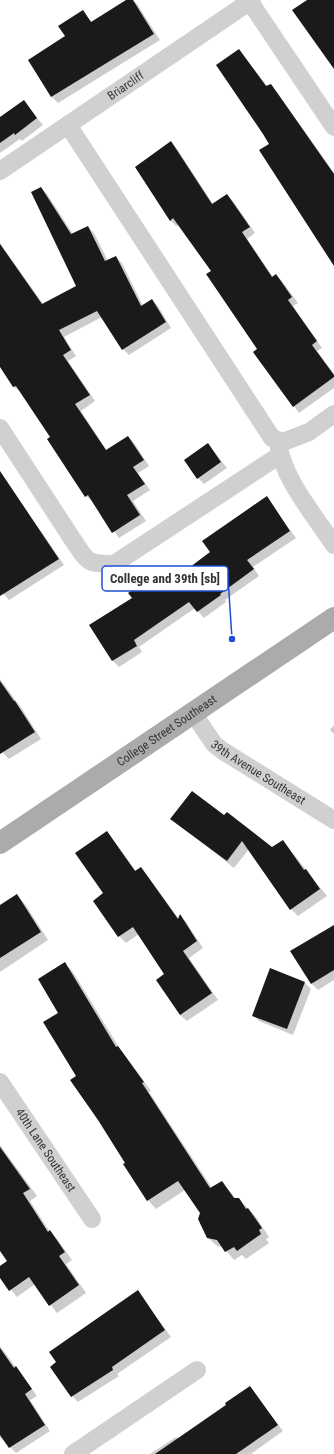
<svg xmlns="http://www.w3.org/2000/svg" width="334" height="1454" viewBox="0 0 334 1454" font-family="'Roboto Condensed',sans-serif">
<rect width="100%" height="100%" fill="#fff"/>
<g fill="#0003">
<polygon points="128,0 133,0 137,4 160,40 58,103 52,97 29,60 66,37 83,11 92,23"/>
<polygon points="239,50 268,87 270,85 277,92 334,173 334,264 270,145"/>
<polygon points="23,101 43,125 22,141 20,139 0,153 0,118"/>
<polygon points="171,143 177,149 213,204 227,195 233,201 255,233 247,239 273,277 276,275 282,281 298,303 293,306 322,348 317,351 334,374 334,388 299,413 255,352 258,350 212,271 179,225 176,226 170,220"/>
<polygon points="41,188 47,194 73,234 88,227 94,233 108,261 116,257 122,263 143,306 152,300 158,306 171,328 129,355 123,349 102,317 64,337 76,356 68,361 95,401 81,411 107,451 128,437 134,443 149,466 138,473 150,490 133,501 146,521 119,538 93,502 86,496 49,439 52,437 21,392 14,387 0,365 0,243 43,304 77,287"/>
<polygon points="208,444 227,468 204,484 198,478"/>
<polygon points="0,472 64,565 9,600 0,590"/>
<polygon points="266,497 296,538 253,567 259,576 225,600 226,602 204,618 195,608 139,647 142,652 119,667 113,661 90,625 133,599 152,577 162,589 212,552"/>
<polygon points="0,679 22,709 41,739 9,759 0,750"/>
<polygon points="334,725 334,734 330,730"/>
<polygon points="224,816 272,848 283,841 327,896 298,916 291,909 249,849 234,868 172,819"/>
<polygon points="107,832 136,871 140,868 147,875 179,919 180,916 186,922 203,948 189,958 218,1000 187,1021 180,1015 166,975 139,934 126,943 119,936 105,893"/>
<polygon points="17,896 25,904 48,940 0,972 0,906"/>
<polygon points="334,927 334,980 318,990 312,984"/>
<polygon points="65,964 73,972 120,1049 151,1091 149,1092 212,1188 222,1182 236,1199 239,1199 256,1217 269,1237 266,1239 269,1243 246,1259 242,1255 234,1260 223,1247 217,1246 208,1238 201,1213 185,1190 156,1209 148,1200 124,1164 126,1163 77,1076 60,1013"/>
<polygon points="305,983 311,989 293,1035 259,1021 253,1015"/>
<polygon points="0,1145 37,1196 30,1201 50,1232 57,1239 72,1260 66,1264 86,1293 57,1313 35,1284 17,1297 0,1277 0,1267 8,1261 0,1249"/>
<polygon points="138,1292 171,1337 117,1374 119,1376 78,1402 72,1396"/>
<polygon points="0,1346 37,1396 30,1400 50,1431 16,1453 0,1437"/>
<polygon points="250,1387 283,1431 251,1454 150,1454 176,1437 178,1439"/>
</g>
<g fill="#1a1a1a">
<polygon points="126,0 133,0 154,34 51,97 28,60 65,36 58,26 83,10 91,22"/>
<polygon points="307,0 334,0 334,69 292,10"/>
<polygon points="239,49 266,86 271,84 334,174 334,266 259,150 269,144 263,134 216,65"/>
<polygon points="24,100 37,118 15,135 14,133 0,143 0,117"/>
<polygon points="171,141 212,204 227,194 250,227 242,232 272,277 276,274 292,297 288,300 317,341 312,345 334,375 334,377 293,407 253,352 257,349 206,274 211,271 173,218 170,221 135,167"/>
<polygon points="41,187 71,234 88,226 105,261 116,256 141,306 152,299 166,322 122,350 97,311 59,330 71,350 63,355 90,395 75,404 106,450 128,436 144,460 133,467 145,484 127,495 140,515 112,533 88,495 85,497 47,439 50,437 16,386 13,387 0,367 0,244 42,304 76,286 31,192"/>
<polygon points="208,443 221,462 197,479 184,460"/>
<polygon points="0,471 59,559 0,596"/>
<polygon points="267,496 290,531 247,560 254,569 220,594 221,595 197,612 189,602 134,640 137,646 112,661 89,625 132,598 128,593 152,576 161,589 210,552 202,541"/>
<polygon points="0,681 14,701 15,701 35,732 0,754"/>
<polygon points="192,791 224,815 227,812 272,847 283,840 304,870 306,869 320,889 290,910 242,841 227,861 170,819"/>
<polygon points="107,831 135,871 141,867 178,919 180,914 197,941 183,951 212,993 180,1015 156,980 164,974 133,927 118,937 93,901 103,893 75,853"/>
<polygon points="17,894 41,932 0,958 0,905"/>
<polygon points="334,925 334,970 311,984 290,951"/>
<polygon points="65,962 116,1047 118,1046 144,1082 142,1083 210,1188 222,1181 234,1198 239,1198 246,1209 248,1208 262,1228 259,1230 261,1234 237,1251 234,1247 225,1252 217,1240 207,1238 198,1219 200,1213 178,1181 147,1201 123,1164 125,1163 98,1120 70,1080 76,1076 43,1022 58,1013 38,979"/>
<polygon points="270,968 305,982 287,1029 252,1016"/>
<polygon points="0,1147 30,1189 23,1193 48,1232 50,1230 65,1252 59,1256 79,1285 49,1306 29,1277 9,1291 0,1278 0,1266 7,1261 0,1251"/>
<polygon points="138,1290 165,1330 112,1367 113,1370 71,1397 50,1367 56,1362 49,1352"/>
<polygon points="0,1348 14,1368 16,1366 32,1389 25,1394 45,1425 9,1448 0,1435"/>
<polygon points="250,1386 278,1425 236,1454 155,1454 226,1405 225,1403"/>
</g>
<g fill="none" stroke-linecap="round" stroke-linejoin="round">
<g stroke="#d0d0d0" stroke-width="18">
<polyline points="250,2 334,127"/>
<polyline points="68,125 272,438 283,442 309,432 334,414"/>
<path id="s1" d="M0,171L252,0"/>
<path d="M0,428L73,540C88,562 86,564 114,564L280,455"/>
<path d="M278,443C284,481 313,513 334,545"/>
<path id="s2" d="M193,713L214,744L223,751L334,820"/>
<path id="s3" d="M0,1082L92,1219"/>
<polyline points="73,1454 197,1370"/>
</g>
<path stroke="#ababab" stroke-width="22" id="s4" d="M0,843L334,618"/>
</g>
<g text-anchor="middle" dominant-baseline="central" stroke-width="4" stroke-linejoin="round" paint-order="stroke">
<g font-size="12" fill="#333" stroke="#fff">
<text stroke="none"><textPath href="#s1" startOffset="152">Briarcliff</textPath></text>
<text stroke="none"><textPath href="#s4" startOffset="201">College Street Southeast</textPath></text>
<text stroke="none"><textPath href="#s2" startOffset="90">39th Avenue Southeast</textPath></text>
<text stroke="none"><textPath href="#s3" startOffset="82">40th Lane Southeast</textPath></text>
</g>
</g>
<path fill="none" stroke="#1d4ed8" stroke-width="1.5" d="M232 639L228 578"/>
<circle fill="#1d4ed8" stroke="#fff" stroke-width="1.5" cx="232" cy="639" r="4"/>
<rect fill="#fff" stroke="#1d4ed8" stroke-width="1.5" x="102" y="566" width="126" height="25" rx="4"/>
<g font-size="13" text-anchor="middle" font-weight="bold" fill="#333">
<text x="165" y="583">College and 39th [sb]</text>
</g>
</svg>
